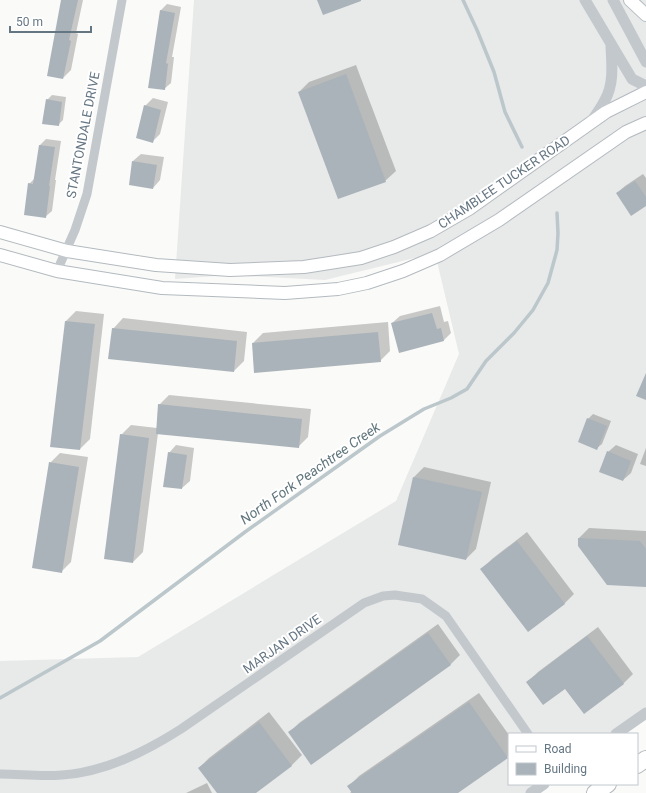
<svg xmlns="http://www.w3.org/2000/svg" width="646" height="793" viewBox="0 0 646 793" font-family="Roboto,sans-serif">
<rect width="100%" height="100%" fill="#fafaf8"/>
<polygon fill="#e8e9e9" points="194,0 646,0 646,709 611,734 509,734 509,784 540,784 527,793 0,793 0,661 138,657 396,501 459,354 435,253 325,280 229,275 175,279"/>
<g fill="#0003">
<polygon points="63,0 83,0 76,33 78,34 71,70 63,78"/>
<polygon points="167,4 181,7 172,57 174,57 171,83 164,89 161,10"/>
<polygon points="356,65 396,171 385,181 299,92 309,82"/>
<polygon points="52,95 66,97 63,120 58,125 47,100"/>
<polygon points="153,98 168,102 160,134 152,142 145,106"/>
<polygon points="46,139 61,141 55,180 56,180 52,211 45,217 29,184 35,178 40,145"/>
<polygon points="141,154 164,157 160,180 153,188 133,161"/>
<polygon points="643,174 646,178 646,204 617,193 625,186"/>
<polygon points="440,306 444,322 448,321 451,333 444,340 400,352 392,323 400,316"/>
<polygon points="76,311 104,314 90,439 80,449 52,446 66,321"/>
<polygon points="123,318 247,332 244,361 234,371 113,329"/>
<polygon points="388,322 390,351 380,361 253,343 263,333"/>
<polygon points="169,395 311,409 308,437 298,447 158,433 143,552 133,562 121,435 131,425 157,428 159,405"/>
<polygon points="593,414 611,421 602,444 597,448 588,419"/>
<polygon points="176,445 194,448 190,481 182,488 164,486 169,453"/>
<polygon points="616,445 638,454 631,473 623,480 608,452"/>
<polygon points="646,448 646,466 640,464"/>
<polygon points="60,453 88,457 71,562 61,572 50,463"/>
<polygon points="424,467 491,482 476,549 466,559 414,477"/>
<polygon points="589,528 646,531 646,586 579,538"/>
<polygon points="527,532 574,594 564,604 482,569 492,559"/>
<polygon points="438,624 460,655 450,665 289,733 299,723"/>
<polygon points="598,627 633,674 623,684 528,682 538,672"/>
<polygon points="479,693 509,735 509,755 507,757 456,793 350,793 352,791 349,786 359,776"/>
<polygon points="269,712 302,755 292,765 255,793 218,793 199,768 209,758"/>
<polygon points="207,783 212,793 186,793"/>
</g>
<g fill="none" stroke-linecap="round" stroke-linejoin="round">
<g stroke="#bbc7cb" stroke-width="3.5">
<polyline points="463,0 477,30 494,72 505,112 522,147"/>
<polyline points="0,698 100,641 245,532 380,436 424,409 451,398 467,389 486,361 514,333 533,310 548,283 557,250 558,233 557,213"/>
</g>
</g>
<g fill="#aab3b9">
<polygon points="61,0 78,0 69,40 71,41 63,79 47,76"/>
<polygon points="317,0 361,0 361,1 323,15"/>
<polygon points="160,10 175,13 166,63 168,64 165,90 148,88"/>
<polygon points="346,74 386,182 338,199 298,92"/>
<polygon points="46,99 62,102 59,126 42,124"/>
<polygon points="144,105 161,110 153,143 136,138"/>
<polygon points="39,145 55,147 49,186 50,186 46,218 24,215 28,183 33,184"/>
<polygon points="132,161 157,165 153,189 129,185"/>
<polygon points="635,181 646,197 646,206 631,216 616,193"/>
<polygon points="432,313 437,329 441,328 444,341 399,353 391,323"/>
<polygon points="65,321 95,324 80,450 50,447"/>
<polygon points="112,328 237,341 234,372 108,359"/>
<polygon points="378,332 381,362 254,373 252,343"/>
<polygon points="646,373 646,400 636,396"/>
<polygon points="158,404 302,419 299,448 156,434"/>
<polygon points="587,418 607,426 597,450 578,442"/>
<polygon points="120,434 149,438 133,563 104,559"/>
<polygon points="607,451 631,461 623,481 599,472"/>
<polygon points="168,452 187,455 182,489 163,487"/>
<polygon points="49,462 79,467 62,573 32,568"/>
<polygon points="413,477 482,492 466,560 398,545"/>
<polygon points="578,538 640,541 646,549 646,587 607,585 578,546"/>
<polygon points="517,541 565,604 528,632 480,569"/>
<polygon points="428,633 451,665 311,765 288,732"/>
<polygon points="587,636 624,684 584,714 565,689 543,705 526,682"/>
<polygon points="469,702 508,758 458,793 352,793 347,786"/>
<polygon points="259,722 292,766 256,793 217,793 198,768"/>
</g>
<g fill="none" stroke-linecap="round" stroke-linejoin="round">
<g stroke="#b3babf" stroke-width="14">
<g id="secondary">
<polyline points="630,0 646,15"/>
<polyline points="0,232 67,251 156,265 230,270 304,267 361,258 394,247 431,231 469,209 606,112 646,92"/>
<polyline points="0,255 57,271 162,288 285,293 338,289 367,283 403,271 440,255 499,220 626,132 646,123"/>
</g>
</g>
<g stroke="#b4b9bd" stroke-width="18">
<g id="motorway">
<polyline points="637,765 646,759"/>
<polyline points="595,793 608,784"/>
</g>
</g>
<g stroke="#c3c8cc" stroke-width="9">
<polyline points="57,271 75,230 87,194 122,0"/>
<path d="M0,774C20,774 41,777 62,775C105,772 145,752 181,729L364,603L383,596L395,595L422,599L446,616L528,734"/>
</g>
<g stroke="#c3c8cc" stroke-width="11">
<polyline points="585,0 632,79 646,86"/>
<polyline points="613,0 646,62"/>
<path d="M591,122C596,115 601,108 605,100C614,84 612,65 611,47"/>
<polyline points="616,734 646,713"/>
<polyline points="531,793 544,784"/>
</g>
<use href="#secondary" stroke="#fff" stroke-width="12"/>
<use href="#motorway" stroke="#fff" stroke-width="16"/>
</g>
<g text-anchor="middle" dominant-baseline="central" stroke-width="4" stroke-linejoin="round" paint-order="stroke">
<g font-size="13" fill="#657683" stroke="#fff">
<text transform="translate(83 135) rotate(-79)">STANTONDALE DRIVE</text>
<text transform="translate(504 182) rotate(-34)">CHAMBLEE TUCKER ROAD</text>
<text transform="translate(282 644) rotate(-35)">MARJAN DRIVE</text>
</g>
<g font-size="14" font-style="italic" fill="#60757c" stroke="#fff">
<text transform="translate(310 473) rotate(-35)">North Fork Peachtree Creek</text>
</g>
</g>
<rect x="508" y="733" width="130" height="52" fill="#ffffff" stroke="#c1c8cd"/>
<rect x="516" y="746" width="20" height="6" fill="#ffffff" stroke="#c1c8cd"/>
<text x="544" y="753" font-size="12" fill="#657683">Road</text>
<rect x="516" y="763" width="20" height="12" fill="#aab3b9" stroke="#c1c8cd"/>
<text x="544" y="773" font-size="12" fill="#657683">Building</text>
<path d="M10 26v6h81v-6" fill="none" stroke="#657683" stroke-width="2"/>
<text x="16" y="26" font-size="12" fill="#657683" stroke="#ffffff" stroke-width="3" paint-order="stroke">50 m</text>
</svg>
